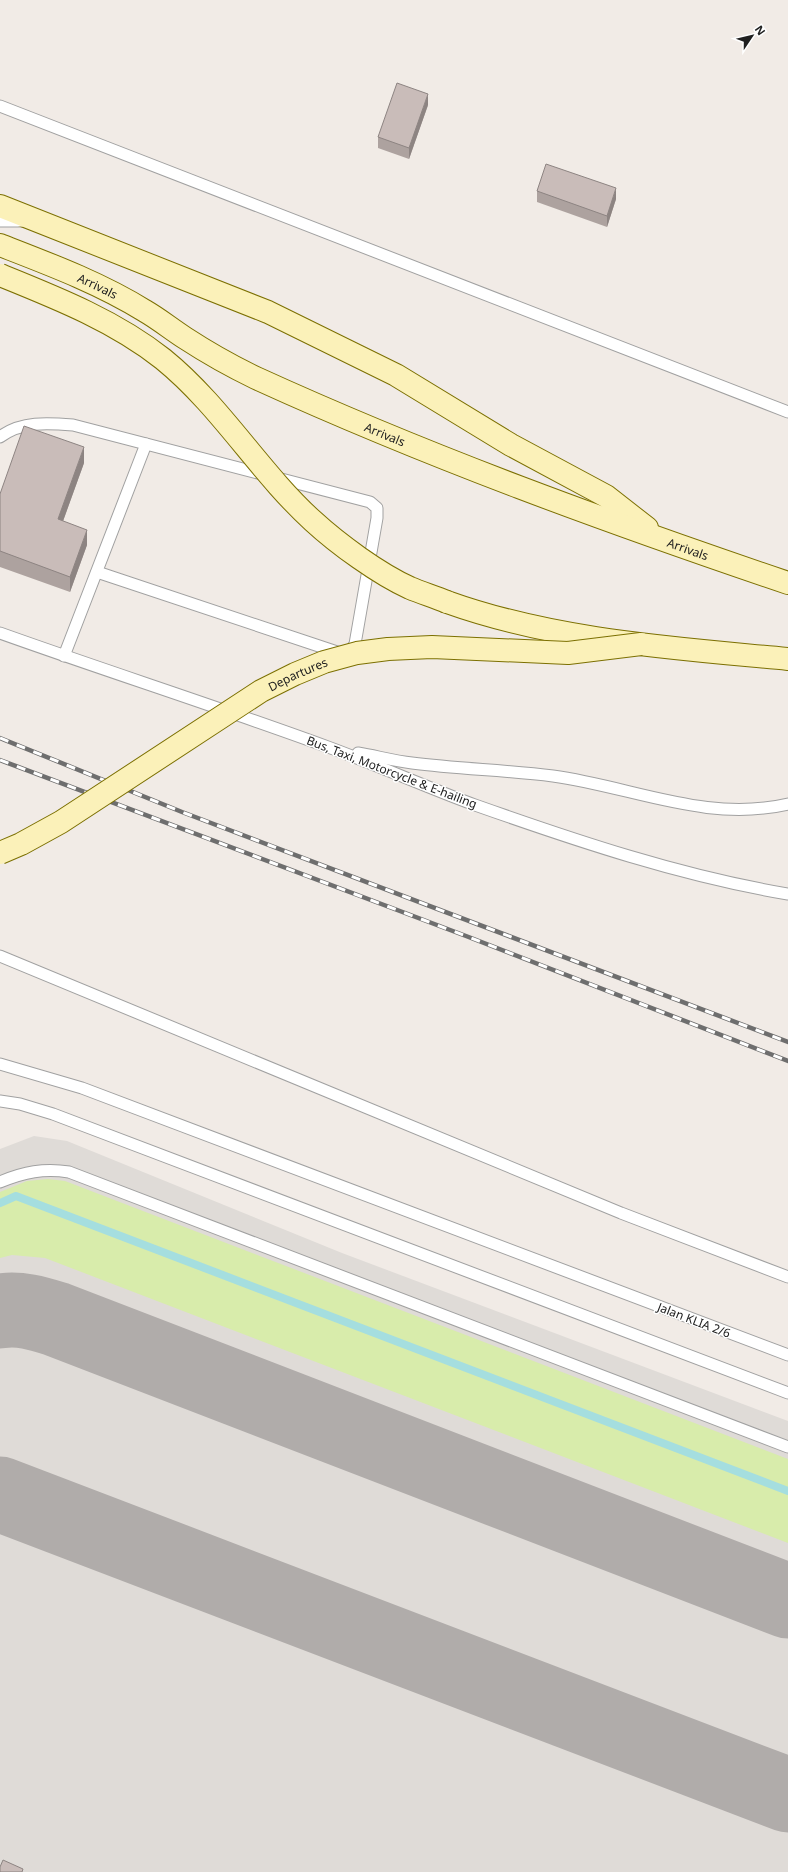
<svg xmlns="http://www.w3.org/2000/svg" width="788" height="1872" viewBox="0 0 788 1872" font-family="'Noto Sans',sans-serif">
<rect width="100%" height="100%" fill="#f1ebe6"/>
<polygon fill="#dfdbd7" points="34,1136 67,1141 342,1253 788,1421 788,1872 0,1872 0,1149"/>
<polygon fill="#d8ecab" points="48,1179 65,1181 788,1459 788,1543 45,1258 12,1255 0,1258 0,1192 27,1181"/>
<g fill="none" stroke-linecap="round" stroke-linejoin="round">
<polyline stroke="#a5dedf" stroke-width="8" points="0,1203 16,1196 788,1491"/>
<g stroke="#b0acaa" stroke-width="75">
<path d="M0,1311C20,1308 37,1313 56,1319L788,1601"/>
<polyline points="0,1494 788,1795"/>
</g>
<g stroke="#a1a1a1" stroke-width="13">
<g id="lane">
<polyline points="0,106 788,412"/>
<polyline points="0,221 22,221"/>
<path d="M0,437C21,421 48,423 73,425L370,502L377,508V518L355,644L350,652L340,653L97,572"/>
<path d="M0,633C109,672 219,707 328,747C377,765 426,787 475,805C577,841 681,876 788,894"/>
<polyline points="64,656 146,444"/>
<path d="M358,753C376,756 394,761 412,763C459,769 506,770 553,776C633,787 707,823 788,804"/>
<polyline points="0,956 621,1213 788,1277"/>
<polyline points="0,1064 82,1088 788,1355"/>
<polyline points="0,1101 20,1104 53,1114 788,1393"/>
<path d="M0,1182C24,1172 44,1168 69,1172L788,1447"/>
</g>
</g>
<g stroke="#7c7002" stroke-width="24">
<g id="secondary">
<polyline points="0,206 268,312 396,375 511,445 606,496 647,528"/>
<path id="s1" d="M0,245C49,264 100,283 145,311C159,319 171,329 185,338C208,353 231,366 256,378C429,457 608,522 788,583"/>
<path d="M447,602C556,641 673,648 788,659"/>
</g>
</g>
<use href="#lane" stroke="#fff" stroke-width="11"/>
<use href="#secondary" stroke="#fbf1b9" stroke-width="22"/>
<g stroke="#6e6e6e" stroke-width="4.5">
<g id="rail">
<polyline points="0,738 182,812 788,1042"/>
<polyline points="0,760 466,936 788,1061"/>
</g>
</g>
<use href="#rail" stroke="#fff" stroke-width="3" stroke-dasharray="9" stroke-linecap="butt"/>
<g stroke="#7c7002" stroke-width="24" stroke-linecap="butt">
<g id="secondary-bridge">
<path d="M0,275C57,298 115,321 163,359C221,406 259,472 313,521C338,544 379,574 410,588C422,593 435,597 447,602"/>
<path id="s2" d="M0,853L21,844L61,822L261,691L295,674L324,662L357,653L388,649L432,647L568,653L641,644"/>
</g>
</g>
<use href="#secondary-bridge" stroke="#fbf1b9" stroke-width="22"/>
</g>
<g fill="#ada29f">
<polygon points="428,105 409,159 378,148 378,137"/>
<polygon points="537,191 616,199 607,227 537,202"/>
<polygon points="84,463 63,521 87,545 70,592 0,567 0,494"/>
</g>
<g fill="#8d8482">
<polygon points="428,94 428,105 409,159 409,148"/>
<polygon points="616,188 616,199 607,227 607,216"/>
<polygon points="84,447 84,463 58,535 58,519"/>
<polygon points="87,530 87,545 70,592 70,577"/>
</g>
<g fill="#c9bcb9" stroke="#8d8482">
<polygon points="397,83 428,94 409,148 378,137"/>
<polygon points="546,164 616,188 607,216 537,191"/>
<polygon points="24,426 84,447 58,519 87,530 70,577 0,551 0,494"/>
<polygon points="3,1860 23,1869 22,1872 0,1872 0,1867"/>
</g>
<g text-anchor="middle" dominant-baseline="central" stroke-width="3" stroke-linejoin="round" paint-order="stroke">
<g font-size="12" fill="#202020" stroke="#fff">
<text stroke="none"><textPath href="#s1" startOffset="106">Arrivals</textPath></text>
<text stroke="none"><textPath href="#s1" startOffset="430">Arrivals</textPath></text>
<text stroke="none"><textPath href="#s1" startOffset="754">Arrivals</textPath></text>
<text stroke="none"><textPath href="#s2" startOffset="348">Departures</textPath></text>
<text transform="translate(392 772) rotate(21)">Bus, Taxi, Motorcycle &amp; E-hailing</text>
<text transform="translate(694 1320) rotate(21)">Jalan KLIA 2/6</text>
</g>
</g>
<g transform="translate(752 36) rotate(55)" stroke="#ffffff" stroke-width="3" paint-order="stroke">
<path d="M0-3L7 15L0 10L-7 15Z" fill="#202020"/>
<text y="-6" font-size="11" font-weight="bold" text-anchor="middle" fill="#202020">N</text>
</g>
</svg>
